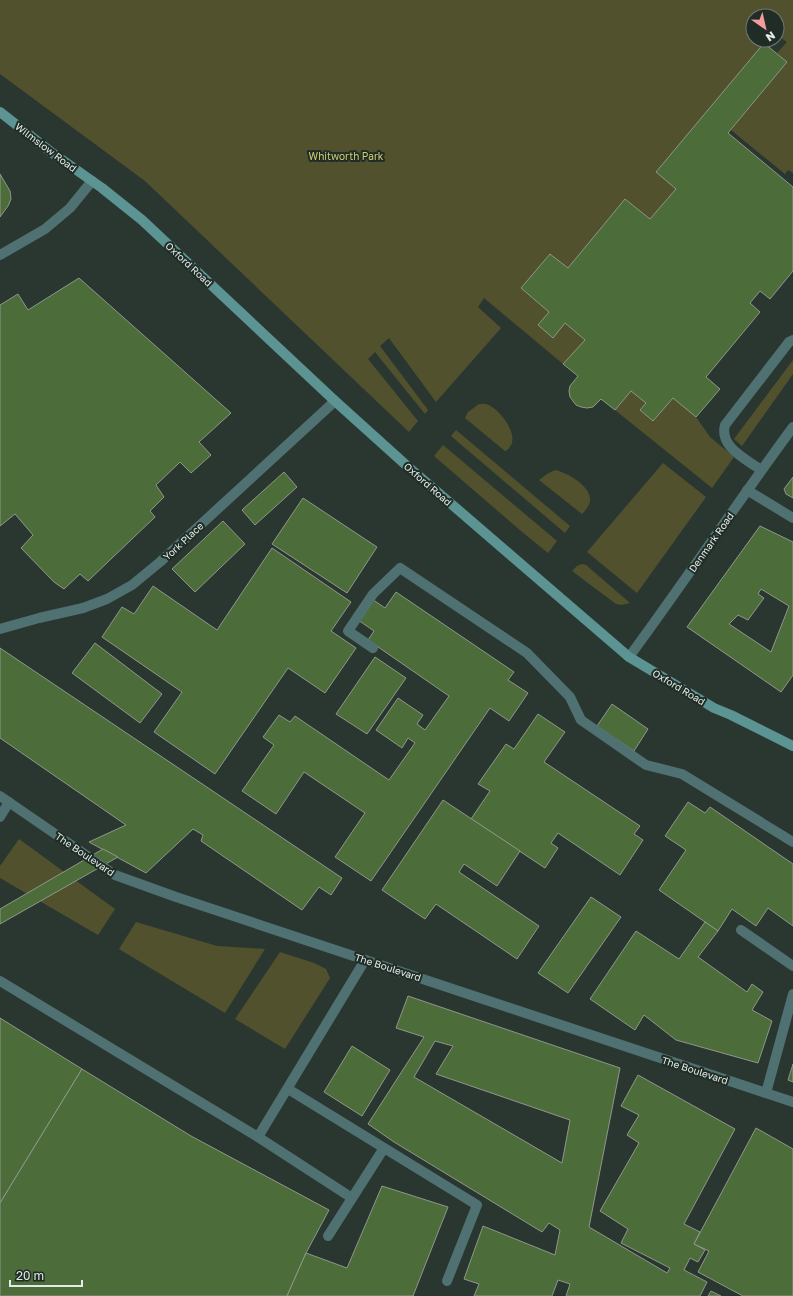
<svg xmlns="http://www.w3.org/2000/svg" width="793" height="1296" viewBox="0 0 793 1296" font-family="'Golos Text',sans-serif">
<rect width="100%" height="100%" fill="#2a3731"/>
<g fill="#52512d">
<polygon points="0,0 793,0 793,173 788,170 785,174 731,130 787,62 777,53 787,42 778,36 777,37 777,16 753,16 753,40 774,40 769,46 764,43 656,172 676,189 650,219 625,199 568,268 550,254 521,288 549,312 538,325 553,338 565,323 585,340 563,364 484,298 478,307 501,328 436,402 389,338 380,346 428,410 425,414 375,352 368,359 418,421 409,432 145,181 0,74"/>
<polygon points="793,360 793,374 742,446 734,439"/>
<polygon points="631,391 646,403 640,410 653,421 673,398 696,417 710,437 734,457 712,488 615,410"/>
<path d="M479,404C481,404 484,404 486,404C500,408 525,441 505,451L465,418L468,412Z"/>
<polygon points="456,430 570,526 565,533 451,436"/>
<polygon points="443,445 557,541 548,553 521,531 434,456"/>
<polygon points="663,463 706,497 637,593 587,552"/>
<path d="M555,470C566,472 589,485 590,498C591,504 586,510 582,514L539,480L547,474Z"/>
<polygon points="582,564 586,565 630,603 622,605 616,604 572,571 577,566"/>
<polygon points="19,839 115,909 98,935 0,878 0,866"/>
<polygon points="136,922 217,946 265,949 225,1013 119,949"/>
<polygon points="280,952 314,963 326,969 330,978 285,1049 235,1019"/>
</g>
<g fill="#4c6d3a" stroke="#8f978b" fill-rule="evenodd">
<polygon points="764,43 787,62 728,133 793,187 793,271 770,299 760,291 750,303 760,312 706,377 720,389 696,417 673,398 653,421 640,410 646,403 631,391 615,410 601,399 593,407 587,408 581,407 576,405 570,397 569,391 570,386 578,376 563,364 585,340 565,323 553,338 538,325 549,312 521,288 550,254 568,268 625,199 650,219 676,189 656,172"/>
<polygon points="0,174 10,191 11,199 8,206 0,217"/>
<polygon points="79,278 231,413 199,442 211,455 191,473 180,462 156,485 164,497 150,511 155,517 88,581 80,574 64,589 54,582 21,548 33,535 15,514 0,526 0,305 18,294 28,310"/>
<polygon points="284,472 297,487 255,525 242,510"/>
<polygon points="793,477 793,498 786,494 784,489"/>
<polygon points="303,498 377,547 347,593 272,544"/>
<polygon points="223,521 245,544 195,592 172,569"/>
<path d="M760,526L793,542V675L781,692L687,627ZM761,589L789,606L771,652L729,624L738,615L748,620L764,598L758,594Z"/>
<polygon points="272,548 351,602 331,631 356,648 325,693 288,668 215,774 154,732 182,692 102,637 122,607 134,614 153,586 217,630"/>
<polygon points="396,592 514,672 508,680 528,693 509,721 490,708 371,881 335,857 365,813 304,772 276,814 242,791 274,745 263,737 279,715 290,722 295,716 389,780 415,743 408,738 402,748 376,730 398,698 423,715 417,724 425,730 449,696 368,640 374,631 358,620 372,599 385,608"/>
<polygon points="95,643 162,694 140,723 72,673"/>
<polygon points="0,648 342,878 331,895 319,887 302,910 201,841 203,835 193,829 146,873 89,842 126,825 0,738"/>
<polygon points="375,657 406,678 367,734 336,714"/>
<polygon points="612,704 648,729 634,751 597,726"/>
<polygon points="538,714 565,732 544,762 640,826 634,834 643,840 620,875 558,833 551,843 558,848 545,868 471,819 490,791 478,784 506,744 514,749"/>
<polygon points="443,800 520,851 497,886 464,864 459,872 539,926 517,959 436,904 425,919 382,890"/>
<polygon points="688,802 705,813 710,807 793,864 793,926 768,908 756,926 732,909 718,931 659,890 686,850 665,836"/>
<polygon points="103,849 118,857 0,924 0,909"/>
<polygon points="591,897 621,917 568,993 538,973"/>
<polygon points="705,922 718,931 698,957 747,992 752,984 763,992 752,1010 772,1021 758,1063 676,1040 644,1015 635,1030 590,999 636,931 679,959"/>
<path d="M408,996L620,1068L589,1227L667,1273L670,1268L621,1243L628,1229L600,1211L639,1143L627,1135L639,1115L621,1106L638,1075L735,1129L684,1224L700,1232L694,1244L705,1250L698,1262L690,1258L684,1270L707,1282L700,1296H566L570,1284L558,1280L552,1296H474L479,1284L464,1279L483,1226L555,1255L560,1230L549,1223L542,1232L394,1142L368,1124L424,1037L396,1028ZM435,1041L453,1046L436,1074L570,1120L562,1163L414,1077Z"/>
<polygon points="0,1018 82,1069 0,1203"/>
<polygon points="352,1046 390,1070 362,1116 324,1092"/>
<polygon points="793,1064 793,1082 788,1080"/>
<polygon points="82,1069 191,1136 329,1210 306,1253 287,1296 0,1296 0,1203"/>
<polygon points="756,1128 793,1149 793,1296 743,1296 698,1272 709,1251 694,1244"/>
<polygon points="382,1186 448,1207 413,1296 414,1296 287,1296 306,1253 347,1268"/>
<polygon points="711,1291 721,1296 708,1296"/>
</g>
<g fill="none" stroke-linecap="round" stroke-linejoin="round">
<g stroke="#507171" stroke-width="10">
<path d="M761,470C746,459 719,447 725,425L789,342L793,340"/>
<polyline points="747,490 793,518"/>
<polyline points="0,629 39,618 83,608 107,599 132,585 160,562 335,401"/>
<polyline points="373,648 348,631 373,594 400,568 527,653 570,697 581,720 646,765 682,774 793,842"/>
<polyline points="0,796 115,875 176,897 793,1102"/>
<polyline points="0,817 9,802"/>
<polyline points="741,930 793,966"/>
<polyline points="0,981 258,1137 365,960"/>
<polyline points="288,1089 477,1205 447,1281"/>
<polyline points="766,1093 793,994"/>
<polyline points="258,1137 352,1198"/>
<polyline points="328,1236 384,1148"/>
</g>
<path stroke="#507171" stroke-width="10" d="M629,657C685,581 737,503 793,427"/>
<polyline stroke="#507171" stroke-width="10" points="0,255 45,229 70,208 92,181"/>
<polyline stroke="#5c9393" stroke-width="10" points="0,112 51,152 102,188 142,220 335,401 406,465 629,657 714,708 731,715 793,746"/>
</g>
<g text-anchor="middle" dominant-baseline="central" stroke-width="4" stroke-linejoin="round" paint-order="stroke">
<g font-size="10" fill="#e2ebe7" stroke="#202d27">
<text transform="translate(46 147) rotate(37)">Wilmslow Road</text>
<text transform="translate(189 264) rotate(43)">Oxford Road</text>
<text transform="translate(428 484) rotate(41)">Oxford Road</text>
<text transform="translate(183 541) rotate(-43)">York Place</text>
<text transform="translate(711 542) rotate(-55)">Denmark Road</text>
<text transform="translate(679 687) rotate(31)">Oxford Road</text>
<text transform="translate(85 854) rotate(34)">The Boulevard</text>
<text transform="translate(388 967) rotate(18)">The Boulevard</text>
<text transform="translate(695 1070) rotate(18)">The Boulevard</text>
</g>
<g font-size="10" fill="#d1cd6f" stroke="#202d27">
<text x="346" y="156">Whitworth Park</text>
</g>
</g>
<g transform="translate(765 28) rotate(146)"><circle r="19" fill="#202d27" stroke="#6e7974"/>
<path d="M0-3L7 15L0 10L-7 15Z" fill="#f59b9d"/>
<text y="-6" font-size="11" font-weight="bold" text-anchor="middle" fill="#e2ebe7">N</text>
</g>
<path d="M10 1280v6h72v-6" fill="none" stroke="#e2ebe7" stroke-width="2"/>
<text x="16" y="1280" font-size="12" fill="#e2ebe7" stroke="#202d27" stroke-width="3" paint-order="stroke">20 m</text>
</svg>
